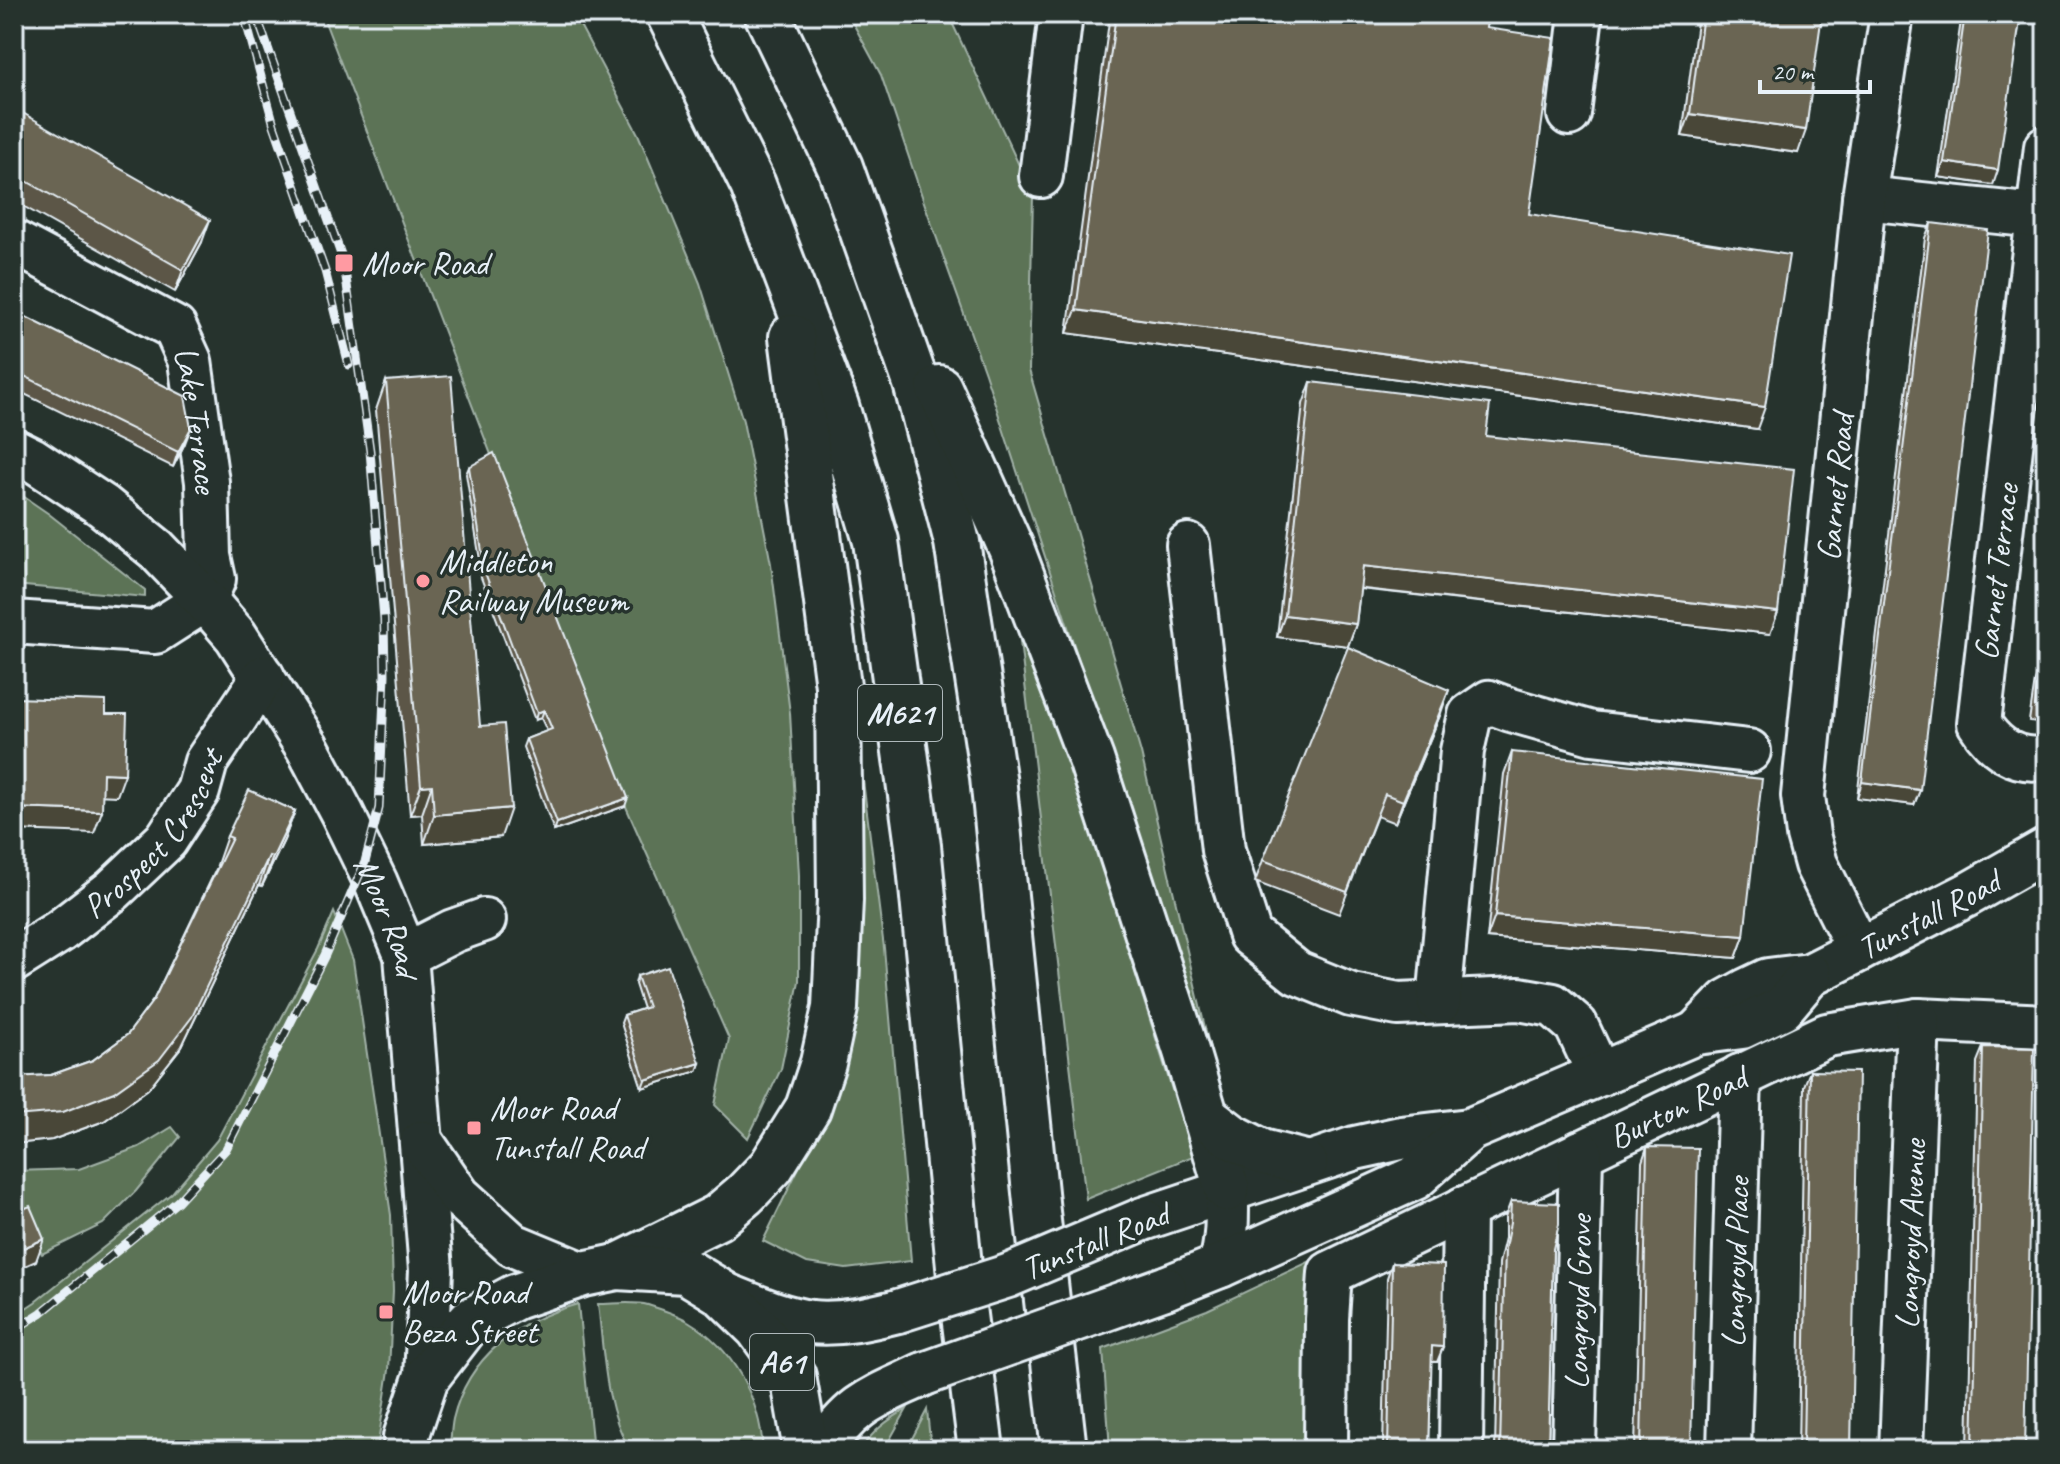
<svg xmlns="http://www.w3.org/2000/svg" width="2060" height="1464" viewBox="0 0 2060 1464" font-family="Caveat,sans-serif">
<rect width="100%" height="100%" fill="#26332d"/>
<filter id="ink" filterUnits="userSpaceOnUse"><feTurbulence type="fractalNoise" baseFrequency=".0125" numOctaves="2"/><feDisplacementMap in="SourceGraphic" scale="16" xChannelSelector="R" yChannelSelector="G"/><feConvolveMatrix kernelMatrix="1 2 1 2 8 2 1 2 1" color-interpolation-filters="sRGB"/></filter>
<g filter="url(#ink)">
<g fill="#5c7357" stroke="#a2b2a8" stroke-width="2">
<polygon points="322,14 574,14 638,134 700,283 743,421 771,564 790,713 799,875 799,981 781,1069 748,1138 715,1105 729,1039 627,809"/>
<polygon points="848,14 948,14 1033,195 1029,370 1141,753 1220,1092 985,373 926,208 881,75"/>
<polygon points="14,490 49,514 145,590 145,597 14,585"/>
<polygon points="1027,630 1193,1156 1086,1199 1019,633"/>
<polygon points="847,653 884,948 911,1261 846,1269 807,1263 763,1241 831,1102"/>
<polygon points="334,912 353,960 391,1215 393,1291 389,1370 377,1450 14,1450 14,1316 35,1302 172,1193 217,1140 318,949"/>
<polygon points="172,1127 180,1137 136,1191 103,1224 42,1254 14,1198 14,1171 79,1169 139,1147"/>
<polygon points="1317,1258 1312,1450 1110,1450 1103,1349 1207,1310"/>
<path d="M578,1304L593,1450H449C451,1440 451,1429 453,1419C468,1356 519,1320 578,1304Z"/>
<path d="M598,1304C614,1304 633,1301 648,1305C660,1309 677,1314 688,1321C733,1348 760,1398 763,1450H630C604,1407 604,1352 598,1304Z"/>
<path d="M907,1409L884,1450H860C873,1431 887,1420 907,1409Z"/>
<polygon points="927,1410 931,1450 906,1450"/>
</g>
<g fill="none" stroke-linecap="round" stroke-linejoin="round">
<g stroke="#e8f1f8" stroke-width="48">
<g id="minor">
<polyline points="1569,114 1581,14"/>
<path d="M2046,147L1979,723C1994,747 2016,764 2046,757"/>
<polyline points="1041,176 1061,14"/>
<polyline points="1864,198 2046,217"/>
<path id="s1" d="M14,242L175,328L190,361L207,482L209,556L214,579L205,600L155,632L14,622"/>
<path id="s2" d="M14,450L32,459L103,506L156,549L205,600L236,636L307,747L342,813L376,883L406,955L431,1270L426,1378"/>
<polyline points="1188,545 1223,850 1250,935 1297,973 1351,995 1398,1004 1519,999 1553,1005 1576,1025 1599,1074"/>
<path id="s3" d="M1859,950L1816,864L1808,835L1803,796L1864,198L1892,14"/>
<polyline points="406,955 453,931 484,920"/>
<path id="s4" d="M14,960L60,931L113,890L166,840L198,791L206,762L263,677"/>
<polyline points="1439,1002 1462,751 1470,715 1489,702 1511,710 1592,733 1749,751"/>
<path id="s5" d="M1696,1033L1727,1001L1747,990L1768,980L1810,975L1967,895L2046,850"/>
<polyline points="422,1142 459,1196 513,1245 583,1274"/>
<polyline points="1143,1219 1355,1148 1401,1138 1469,1130 1696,1033 1742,1027 1782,1008 1810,975"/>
<path d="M1220,1266C1228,1240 1227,1216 1227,1189"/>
<polyline points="1165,1288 1220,1266 1415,1178 1469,1130"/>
<path d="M722,1293C750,1304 780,1318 811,1322C841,1325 870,1318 898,1311"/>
<path d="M822,1450C852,1402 876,1397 924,1374"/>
<path id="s6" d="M1326,1450L1327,1319L1330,1273L1827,1035L1918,1020L2046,1026"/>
<polyline points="1461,1450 1464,1208"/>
<path id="s7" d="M1574,1450L1581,1152"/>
<path id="s8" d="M1729,1450L1740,1076"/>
<path id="s9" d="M1901,1450L1918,1020"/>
</g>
</g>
<g stroke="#e8f1f8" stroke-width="50">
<g id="highway">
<polyline points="669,14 753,185 836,406 876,541 918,846 963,1307 981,1450"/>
<polyline points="767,14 840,167 916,383 957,542 993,777 1037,1212 1064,1450"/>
<polyline points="939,388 1011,548 1091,759 1186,1051 1227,1189"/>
<polyline points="1205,1116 1231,1136 1262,1152 1305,1163"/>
<polyline points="617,1267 718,1217 745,1194 771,1167 808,1108 823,1063 835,1008 840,900 838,686 792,337"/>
<polyline points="407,1450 406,1437 426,1378 470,1321 515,1297 583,1274 617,1267 686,1271 722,1293 758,1328 793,1376 806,1450"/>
</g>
</g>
<use href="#minor" stroke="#26332d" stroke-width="42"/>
<use href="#highway" stroke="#26332d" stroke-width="44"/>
<g stroke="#e8f1f8" stroke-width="9">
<g id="rail">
<polyline points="244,14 274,125 325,271 349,365"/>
<polyline points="14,1330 41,1313 178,1201 226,1149 325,955 365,862 379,808 385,675 384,619 370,451 344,263 256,14"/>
</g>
</g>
<use href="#rail" stroke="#26332d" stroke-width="6" stroke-dasharray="18" stroke-linecap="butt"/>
<g stroke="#e8f1f8" stroke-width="48" stroke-linecap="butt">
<g id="minor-bridge">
<polyline points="898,1311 1008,1276 1143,1219"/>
<polyline points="924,1374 1165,1288"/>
</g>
</g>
<use href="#minor-bridge" stroke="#26332d" stroke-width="42"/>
</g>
<g fill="#5b5747" stroke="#e8f1f8" stroke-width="2">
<polygon points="1110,14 1488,14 1486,28 1529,214 1757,429 1067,333"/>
<polygon points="1698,14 1822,14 1798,153 1682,136"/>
<polygon points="1962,14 2021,14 1993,185 1938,177"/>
<polygon points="14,108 202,242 175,292 14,201"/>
<polygon points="1931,223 1920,790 1914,805 1857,798 1925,238"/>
<polygon points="14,311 185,443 173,467 14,389"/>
<polygon points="386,381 480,726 501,837 424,844 422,814 410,815 376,410"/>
<polygon points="1311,382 1486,436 1778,612 1770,634 1360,589 1356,624 1348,646 1277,637 1303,404"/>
<polygon points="469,467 625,806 554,831 523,747 526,739 547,731 541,718 535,720 477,567 480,560 466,474"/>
<polygon points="2040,666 2046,667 2046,723 2029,721 2035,681"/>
<polygon points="1441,713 1395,823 1377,816 1339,914 1255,882 1263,860"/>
<polygon points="1512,752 1744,936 1736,958 1487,938 1504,774"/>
<polygon points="295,811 284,840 262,886 259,885 182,1046 148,1089 104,1121 52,1140 14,1144 14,1077 51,1075 93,1060 128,1034 154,999 218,865 217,865 227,836"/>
<polygon points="637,976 700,1063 697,1071 642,1088 621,1023 624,1015 643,1009 635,984"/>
<polygon points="1983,1047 2025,1450 1968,1450 1977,1062"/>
<polygon points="1810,1071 1851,1450 1798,1450 1804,1086"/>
<polygon points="1647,1147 1691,1450 1635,1450 1642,1162"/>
<polygon points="1511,1201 1553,1249 1548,1450 1495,1450 1499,1263 1505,1238 1505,1217"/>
<polygon points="1392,1263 1437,1362 1431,1362 1429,1450 1383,1450 1387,1278"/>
</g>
<g fill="#4a4739" stroke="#e8f1f8" stroke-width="2">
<polygon points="1690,114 1806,130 1798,153 1682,136"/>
<polygon points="1944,162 1998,170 1993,185 1938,177"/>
<polygon points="210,220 202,242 175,292 183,270"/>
<polygon points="1076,310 1765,407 1757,429 1067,333"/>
<polygon points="191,428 185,443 173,467 178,452"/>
<polygon points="1363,566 1778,612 1770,634 1355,588"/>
<polygon points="1285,615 1356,624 1348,646 1277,637"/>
<polygon points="1449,690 1441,713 1395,823 1403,801"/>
<polygon points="544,710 541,718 535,720 537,713"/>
<polygon points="103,773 125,774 117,796 95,795"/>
<polygon points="1862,782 1920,790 1914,805 1857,798"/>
<polygon points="432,785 422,814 410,815 421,786"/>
<polygon points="628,798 625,806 554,831 557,823"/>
<polygon points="14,808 102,811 94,833 14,830"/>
<polygon points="511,808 501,837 424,844 434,815"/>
<polygon points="295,811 284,840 262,886 273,857"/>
<polygon points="269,856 259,885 182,1046 148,1089 104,1121 52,1140 14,1144 14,1116 114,1092"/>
<polygon points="1495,916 1744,936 1736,958 1487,938"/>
<polygon points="700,1063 697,1071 642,1088 645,1080"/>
<polygon points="44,1239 36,1261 14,1271 14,1252"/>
<polygon points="1432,1346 1443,1347 1437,1362 1426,1361"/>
</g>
<g fill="#6a6552" stroke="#e8f1f8" stroke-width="2">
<polygon points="1116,14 1488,14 1486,28 1554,38 1529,214 1789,255 1765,407 1076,310"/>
<polygon points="1703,14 1822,14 1806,130 1690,114"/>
<polygon points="1965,14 2021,14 1998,170 1944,162"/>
<polygon points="14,108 210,220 183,270 14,174"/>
<polygon points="1931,223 1988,230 1920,790 1862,782"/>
<polygon points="14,311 185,396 191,428 178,452 14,371"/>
<polygon points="451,376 480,726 504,724 511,808 434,815 432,785 421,786 386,381"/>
<polygon points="1311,382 1490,404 1486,436 1794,469 1778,612 1363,566 1356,624 1285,615"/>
<polygon points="494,453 628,798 557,823 526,739 552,729 544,710 537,713 480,559 483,558 469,467"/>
<polygon points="1348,647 1449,690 1403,801 1385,794 1347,892 1263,860"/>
<polygon points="2040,666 2046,667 2046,707 2035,706"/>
<polygon points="14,698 106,701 106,714 127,714 125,774 103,773 102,811 14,808"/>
<polygon points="1512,752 1762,779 1744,936 1495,916"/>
<polygon points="249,790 295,811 273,857 269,856 192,1017 159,1060 114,1092 63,1112 14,1116 14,1077 51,1075 93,1060 128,1034 154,999 232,838 227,836"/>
<polygon points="668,966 700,1063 645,1080 624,1015 648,1007 637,976"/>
<polygon points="1983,1047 2034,1048 2025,1450 1973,1450"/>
<polygon points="1810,1071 1858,1072 1851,1450 1803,1450"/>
<polygon points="1647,1147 1698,1148 1691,1450 1641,1450"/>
<polygon points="1511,1201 1559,1203 1559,1224 1553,1249 1548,1450 1500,1450 1505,1248 1510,1223"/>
<polygon points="30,1206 44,1239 14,1252 14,1213"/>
<polygon points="1392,1263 1444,1265 1443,1347 1432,1346 1429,1450 1388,1450"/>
</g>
</g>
<g fill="#ff9aa2" stroke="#26332d" stroke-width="3">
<rect x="334" y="253" width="20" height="20" rx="4"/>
<circle cx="423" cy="581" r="8"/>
<rect x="466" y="1120" width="16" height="16" rx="4"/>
<rect x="378" y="1304" width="16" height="16" rx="4"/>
</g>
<g text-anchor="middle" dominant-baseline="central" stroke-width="7" stroke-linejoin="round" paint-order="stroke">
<g fill="#26332d" stroke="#aeb8bb" stroke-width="2">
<rect x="858" y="685" width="84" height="56" rx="6"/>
<rect x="750" y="1334" width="64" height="56" rx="6"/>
</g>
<g font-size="32" font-weight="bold" fill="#e8f1f8">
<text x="900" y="713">M621</text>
<text x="782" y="1362">A61</text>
</g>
<g font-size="34" fill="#e8f1f8" stroke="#26332d" text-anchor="start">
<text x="362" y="263">Moor Road</text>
<text x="439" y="561">Middleton<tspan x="439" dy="39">Railway Museum</tspan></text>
<text x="490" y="1108">Moor Road<tspan x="490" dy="39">Tunstall Road</tspan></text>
<text x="402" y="1292">Moor Road<tspan x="402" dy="39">Beza Street</tspan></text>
</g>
<g font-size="34" fill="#e8f1f8" stroke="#26332d">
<text stroke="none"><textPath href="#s1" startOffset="278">Lake Terrace</textPath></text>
<text stroke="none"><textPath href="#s3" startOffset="476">Garnet Road</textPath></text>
<text transform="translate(1996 572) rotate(-83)">Garnet Terrace</text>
<text stroke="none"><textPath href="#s4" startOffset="192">Prospect Crescent</textPath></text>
<text stroke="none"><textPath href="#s5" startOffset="266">Tunstall Road</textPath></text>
<text stroke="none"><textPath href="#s2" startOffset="612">Moor Road</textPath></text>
<text stroke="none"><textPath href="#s6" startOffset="562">Burton Road</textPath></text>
<text stroke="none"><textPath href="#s9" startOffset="216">Longroyd Avenue</textPath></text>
<text transform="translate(1095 1241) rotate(-22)">Tunstall Road</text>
<text stroke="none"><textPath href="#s8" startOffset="188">Longroyd Place</textPath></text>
<text stroke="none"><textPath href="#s7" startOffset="148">Longroyd Grove</textPath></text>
</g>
</g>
<rect width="2060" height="1464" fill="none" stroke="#26332d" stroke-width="48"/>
<rect x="24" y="24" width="2012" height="1416" fill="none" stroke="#e8f1f8" stroke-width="3" filter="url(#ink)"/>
<path d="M1760 80v12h110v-12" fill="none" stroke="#e8f1f8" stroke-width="4"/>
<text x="1772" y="80" font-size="24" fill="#e8f1f8" stroke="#26332d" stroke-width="6" paint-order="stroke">20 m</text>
</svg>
